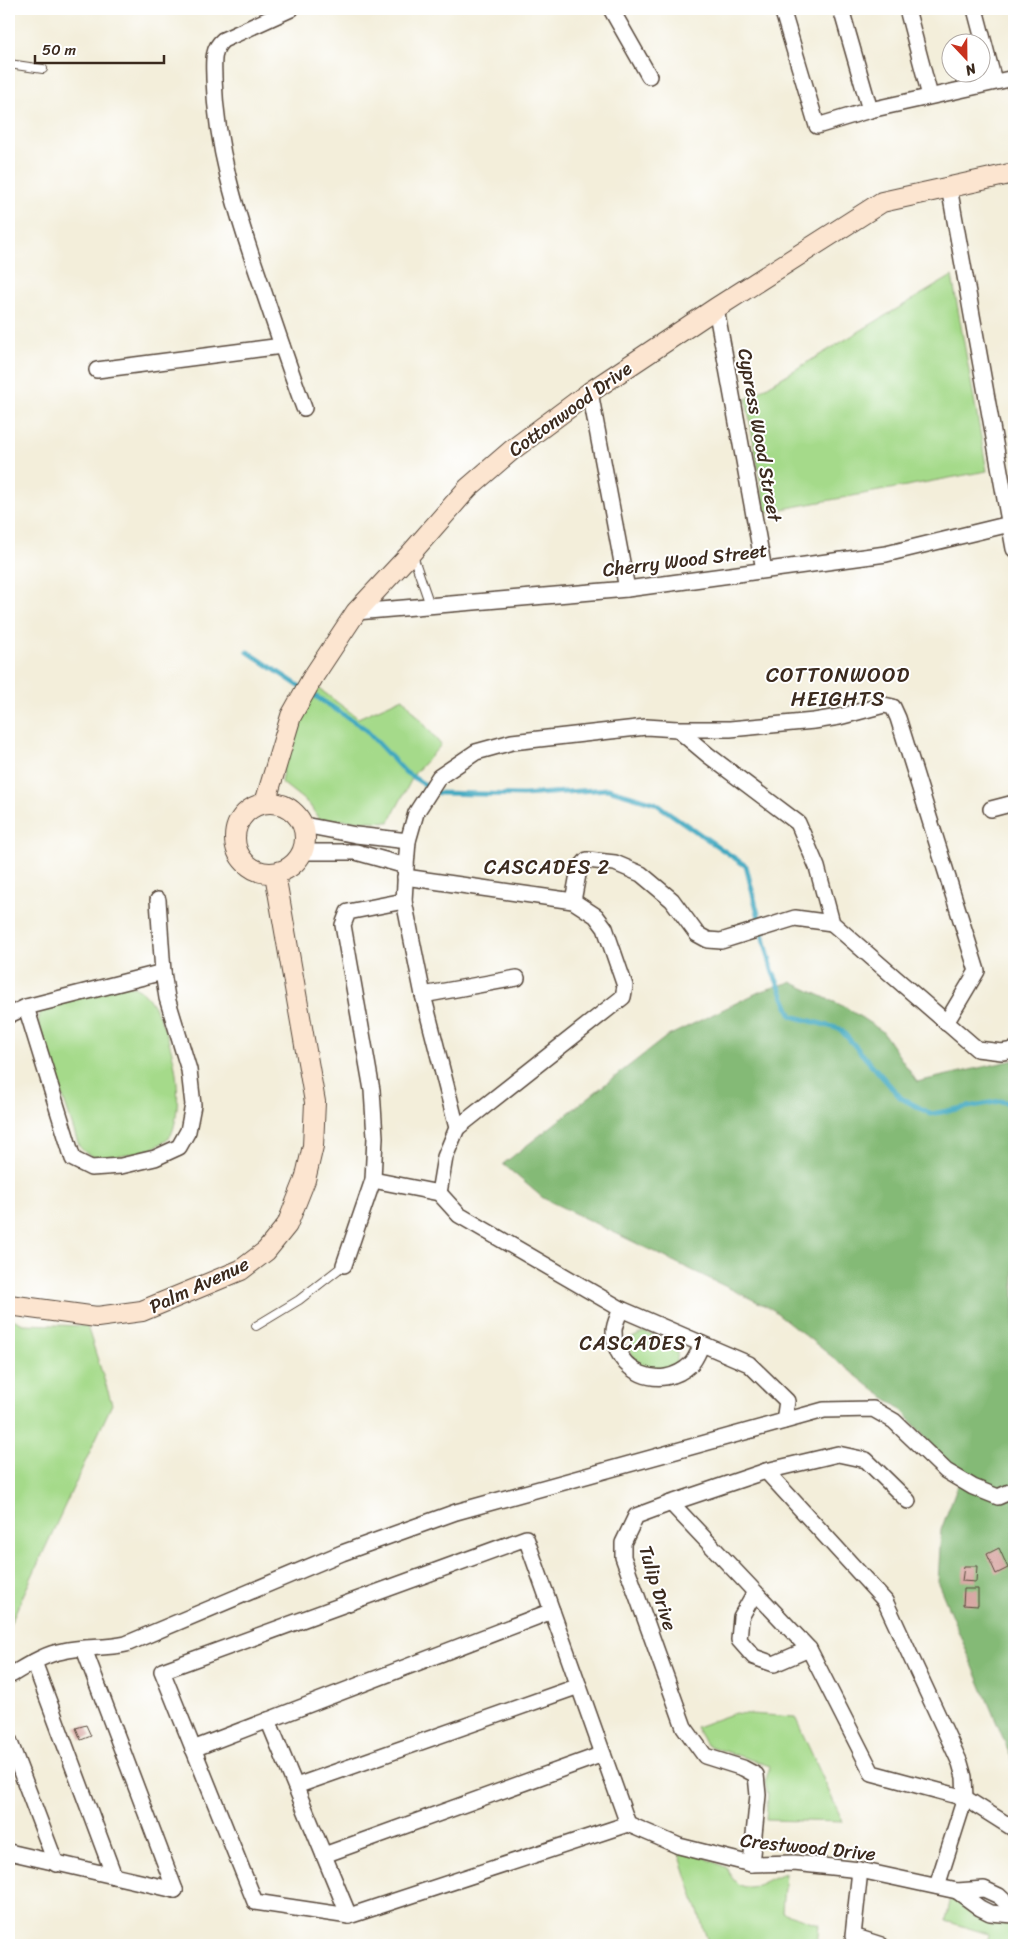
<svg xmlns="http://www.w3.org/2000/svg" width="1023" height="1954" viewBox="0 0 1023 1954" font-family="Sriracha,sans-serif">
<rect width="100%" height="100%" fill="#fff"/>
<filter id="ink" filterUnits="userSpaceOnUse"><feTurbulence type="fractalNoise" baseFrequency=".02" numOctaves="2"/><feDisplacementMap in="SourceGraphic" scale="10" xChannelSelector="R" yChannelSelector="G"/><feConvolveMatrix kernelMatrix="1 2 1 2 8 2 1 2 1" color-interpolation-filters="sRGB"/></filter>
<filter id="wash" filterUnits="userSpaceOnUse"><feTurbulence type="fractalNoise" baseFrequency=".0096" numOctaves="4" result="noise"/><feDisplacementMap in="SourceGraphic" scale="20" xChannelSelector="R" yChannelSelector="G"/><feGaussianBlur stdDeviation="1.12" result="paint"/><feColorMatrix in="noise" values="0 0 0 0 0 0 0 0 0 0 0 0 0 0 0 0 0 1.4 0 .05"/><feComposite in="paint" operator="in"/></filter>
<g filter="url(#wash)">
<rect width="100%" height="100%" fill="#f3eeda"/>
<g fill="#a5da8a" stroke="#708254">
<polygon points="952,276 987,471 766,512 746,399"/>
<polygon points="317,687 358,718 403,698 441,745 415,773 389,822 319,819 309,804 281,782 287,747"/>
<path d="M123,984C134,986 142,990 149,999C170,1029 182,1080 176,1116C175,1123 173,1135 167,1140C154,1150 136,1153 120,1155C103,1158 91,1161 79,1146L38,1021L41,1009Z"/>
<polygon points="9,1317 23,1324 87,1326 112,1404 9,1626"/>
<path d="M644,1332C662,1338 683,1341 676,1364C662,1370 653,1371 639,1366L630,1351V1339Z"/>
<polygon points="735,1713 795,1717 843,1822 766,1820 768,1795 765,1783 770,1766 706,1745 696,1727"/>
<path d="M676,1844L727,1868C742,1904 762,1879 785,1873L782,1912L819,1924L817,1945H773L767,1943L765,1945H709Z"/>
<path d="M951,1897C967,1902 972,1917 991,1921C999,1922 1006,1917 1014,1920V1945H986L988,1934L946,1921Z"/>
</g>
<polygon fill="#84ba76" stroke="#60724a" points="791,982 845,1007 882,1031 917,1082 1014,1060 1014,1764 938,1583 941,1530 957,1487 967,1474 947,1464 901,1409 874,1390 772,1309 543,1198 503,1164 666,1037 761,991"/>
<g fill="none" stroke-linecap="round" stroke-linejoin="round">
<g stroke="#40a8c0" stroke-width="5">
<polyline points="248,652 302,688"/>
<polyline points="309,692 364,728 405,772 438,793 523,795 608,789 655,803 746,866 772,970 792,1016 840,1029 901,1098 931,1114 1000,1101 1014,1104"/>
</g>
</g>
<g id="blocks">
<g fill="#d29b96">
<polygon points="999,1548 1008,1568 996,1574 987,1554"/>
<polygon points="964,1566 977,1566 976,1582 962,1581"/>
<polygon points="964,1589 978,1589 978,1606 963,1605"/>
<polygon points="86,1725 91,1736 81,1740 76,1728"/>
</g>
</g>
</g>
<g filter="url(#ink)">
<use href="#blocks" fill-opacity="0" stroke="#57473a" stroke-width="1"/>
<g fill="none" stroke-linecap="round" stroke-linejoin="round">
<g stroke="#57473a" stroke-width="10">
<g id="lane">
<polyline points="9,64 43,69"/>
<polyline points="412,553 430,605"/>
<polyline points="256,1326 299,1300 344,1265"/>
</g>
</g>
<g stroke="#57473a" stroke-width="18">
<g id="street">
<path d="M291,9L223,40C211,50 214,65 214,79C216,147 236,211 258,275C273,319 288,364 304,408"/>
<polyline points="611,9 649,76"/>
<polyline points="782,9 817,126 870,110 1014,78"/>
<polyline points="841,9 870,110"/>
<polyline points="907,9 930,96"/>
<polyline points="975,9 994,81"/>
<polyline points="949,187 1014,549"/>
<polyline points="716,308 764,570"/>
<polyline points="97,370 282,346"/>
<polyline points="590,392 627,589"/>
<polyline points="356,612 627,589 886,554 1014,523"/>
<polyline points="677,729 730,729 814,721 839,717 884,705 893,707 898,718 977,971 946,1023"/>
<polyline points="991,809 1014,803"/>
<polyline points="304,825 356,835 408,841"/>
<polyline points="303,852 356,852 406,866"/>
<polyline points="405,877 573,901 596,916 605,928 625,986 623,997 457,1128"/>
<polyline points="573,901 579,869 587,860 615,863 641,874 672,900 697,934 708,940 721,941 795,918 832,923"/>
<polyline points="423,995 517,978"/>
<polyline points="26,1007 73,1159 91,1168 121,1166 155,1158 179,1147 188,1131 193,1105 189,1070 167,998 163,972 158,900"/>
<polyline points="9,1015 26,1007 163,972"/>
<polyline points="373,1180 439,1193 459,1215 621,1309 749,1364 787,1401 784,1421"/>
<polyline points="439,1193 445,1157 457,1128 423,995 404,901 406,866 408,841 416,813 439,777 476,752 512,742 646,727 677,729 708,755 798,823 817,867 832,923 977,1049 1002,1052 1014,1050"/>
<polyline points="344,1265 373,1180 375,1137 372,1090 343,925 348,912 404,901"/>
<path d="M621,1309C619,1315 614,1324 614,1331C613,1372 661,1393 691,1364C696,1359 699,1350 702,1344"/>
<polyline points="766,1471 885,1601 960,1763 964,1777 965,1798 937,1886"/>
<polyline points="671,1503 809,1649 872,1773 965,1798 1014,1829"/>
<polygon points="526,1538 628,1824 349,1916 255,1902 162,1671"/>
<polyline points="755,1592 741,1617 739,1640 754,1657 774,1664 809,1649"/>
<polyline points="84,1649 175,1890"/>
<polyline points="34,1662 114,1876"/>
<path d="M9,1676C25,1667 44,1654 63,1651C83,1646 105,1649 126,1644L342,1553L456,1512L824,1410L873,1409L894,1421L946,1471L973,1487L998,1497L1014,1490"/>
<polyline points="268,1720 349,1916"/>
<polyline points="9,1740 56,1864"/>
<polyline points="193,1749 552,1611"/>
<polyline points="296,1786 579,1686"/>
<polyline points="628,1824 679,1846 751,1864 794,1863 860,1870 957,1891 984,1889 999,1896 1014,1910"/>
<polyline points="9,1852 175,1890"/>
<polyline points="324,1855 603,1754"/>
<polyline points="751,1864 758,1795 756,1775 743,1768 705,1756 684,1727 623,1557 623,1543 636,1516 671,1503 766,1471 838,1454 866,1460 908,1501"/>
<polyline points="860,1870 853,1936 881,1945"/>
<polyline points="957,1891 980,1908 990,1913 1014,1915"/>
</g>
</g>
<g stroke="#57473a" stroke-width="22">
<g id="secondary">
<circle cx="270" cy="838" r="35"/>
<polyline points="265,803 291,716 313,677 356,612 412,552 468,488 512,450 590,392 716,308 882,202 1014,173"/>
<polyline points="9,1305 97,1317 142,1311 241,1270 266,1251 287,1225 305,1180 313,1146 315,1102 275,874"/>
</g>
</g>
<use href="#lane" stroke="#fff" stroke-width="8"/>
<use href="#street" stroke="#fff" stroke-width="15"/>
<use href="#secondary" stroke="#fce5d0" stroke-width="20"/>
</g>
</g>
<g text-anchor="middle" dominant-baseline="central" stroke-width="4" stroke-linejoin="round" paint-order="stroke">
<g font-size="19" fill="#3b2a1e" stroke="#fff">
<text transform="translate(570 409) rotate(-36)">Cottonwood Drive</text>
<text transform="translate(760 435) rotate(80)">Cypress Wood Street</text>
<text transform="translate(685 560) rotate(-7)">Cherry Wood Street</text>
<text transform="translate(199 1285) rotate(-25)">Palm Avenue</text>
<text transform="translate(658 1588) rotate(73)">Tulip Drive</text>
<text transform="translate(808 1847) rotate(6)">Crestwood Drive</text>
</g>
<g font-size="20" letter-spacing="1" fill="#3b2a1e" stroke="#fff">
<text x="547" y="867">CASCADES 2</text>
<text x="641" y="1343">CASCADES 1</text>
</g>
<g font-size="21" letter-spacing="1" fill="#3b2a1e" stroke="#fff">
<text x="838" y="675">COTTONWOOD<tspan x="838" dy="24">HEIGHTS</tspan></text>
</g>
</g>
<rect width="1023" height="1954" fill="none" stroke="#fff" stroke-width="30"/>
<g transform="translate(966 58) rotate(158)"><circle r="24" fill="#ffffff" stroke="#b1aaa5"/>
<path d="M0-4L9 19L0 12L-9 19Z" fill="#c8321e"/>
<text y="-8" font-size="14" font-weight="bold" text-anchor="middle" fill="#3b2a1e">N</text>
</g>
<path d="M35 55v8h129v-8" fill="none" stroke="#3b2a1e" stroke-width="2.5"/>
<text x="42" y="55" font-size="15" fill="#3b2a1e" stroke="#ffffff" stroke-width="4" paint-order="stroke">50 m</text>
</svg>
